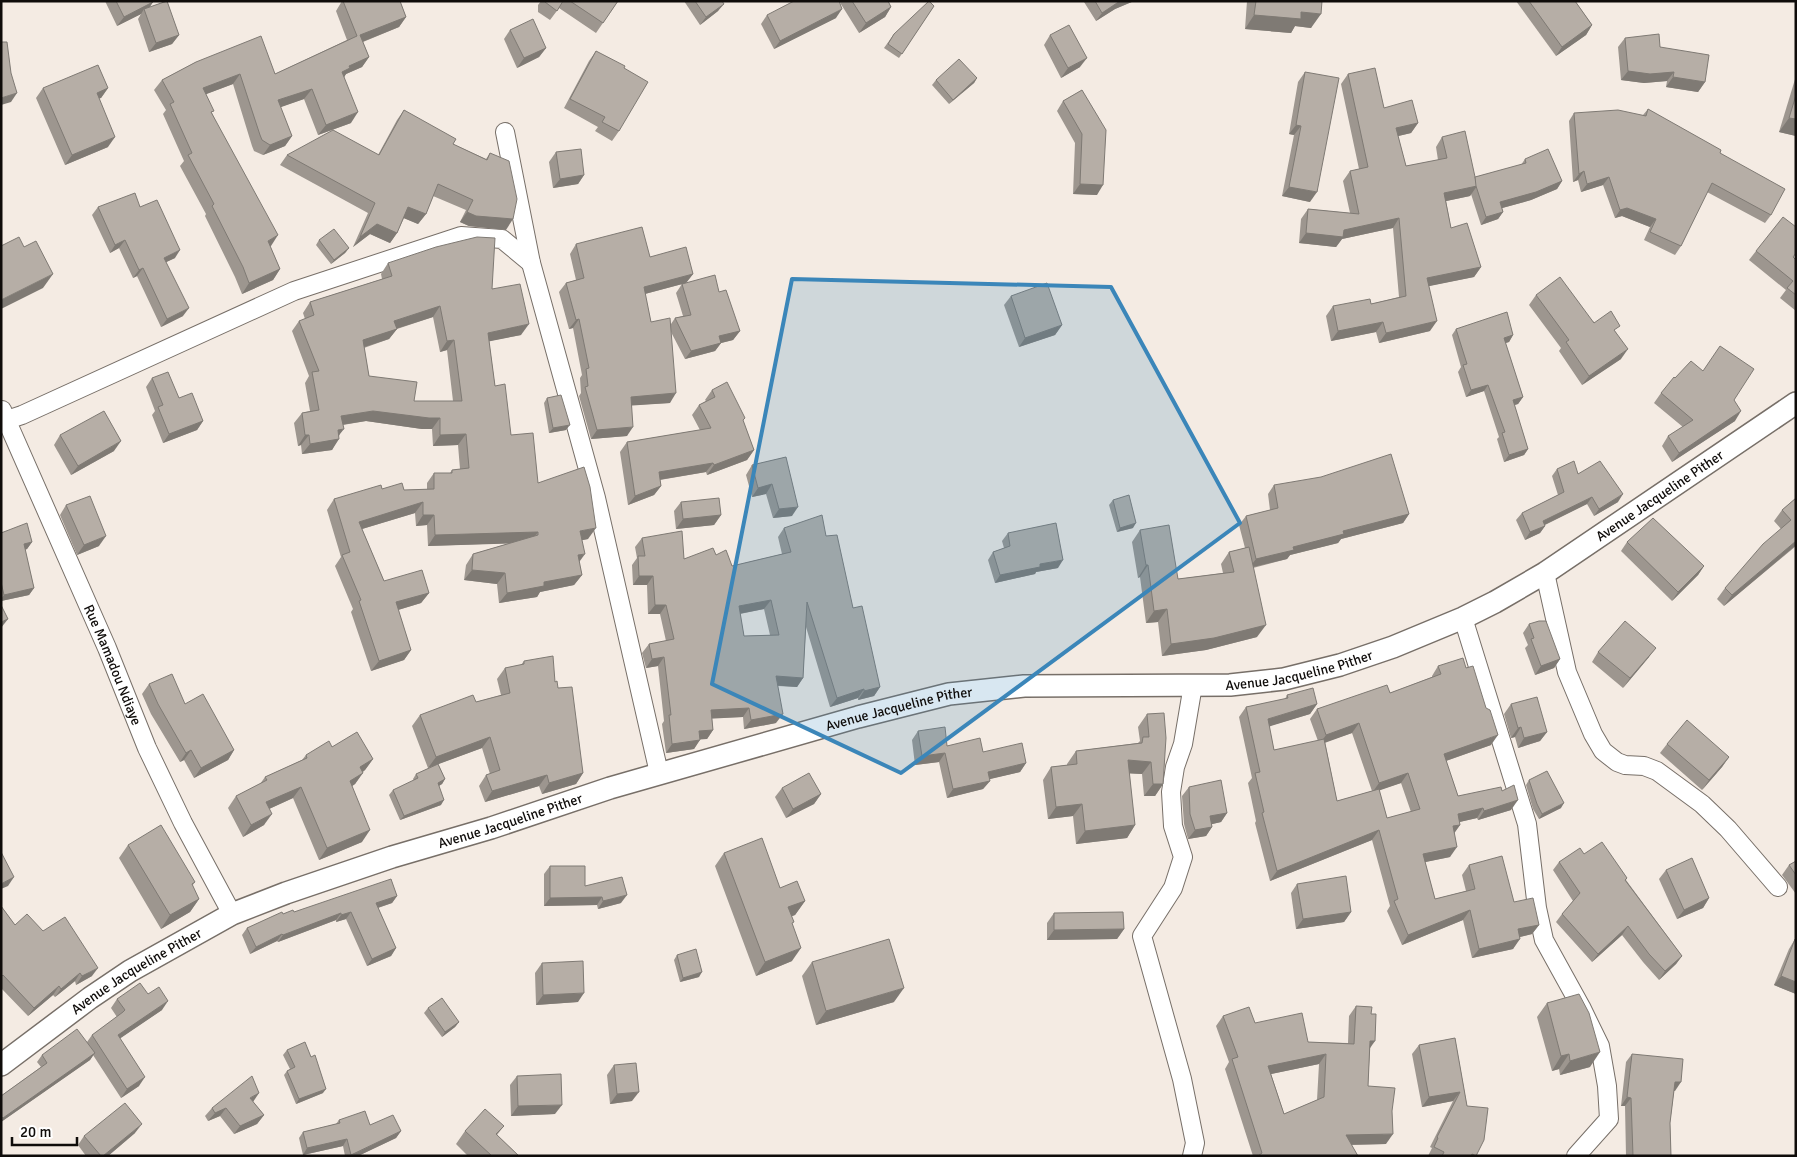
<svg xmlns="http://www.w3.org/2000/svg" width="1797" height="1157" viewBox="0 0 1797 1157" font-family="Signika,sans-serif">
<rect width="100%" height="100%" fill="#f4ebe3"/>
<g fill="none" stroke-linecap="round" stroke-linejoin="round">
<g stroke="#776f68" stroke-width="20">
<g id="minor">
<polyline points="505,132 531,263 596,498 659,773"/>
<path id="s1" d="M2,410L107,648L147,748L183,823L232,914"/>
<polyline points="1,422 22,415 294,291 461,236 502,239 531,263"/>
<polyline points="1545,573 1567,672 1593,734 1603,751 1617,762 1625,765 1644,766 1657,771 1702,804 1728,829 1778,887"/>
<polyline points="1463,618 1527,824 1537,908 1544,940 1581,1007 1600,1046 1607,1086 1609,1119 1576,1156"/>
<polyline points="1192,1156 1195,1143 1182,1079 1142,936 1173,888 1183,857 1173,826 1171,792 1175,767 1183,744 1193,685"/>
</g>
</g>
<g stroke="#776f68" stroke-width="24">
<g id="tertiary">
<path id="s2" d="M1,1065L90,998L130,971L232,914L286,893L392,857L491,828L610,788L858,717L949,694L1024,686L1230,685L1284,679L1340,665L1393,647L1463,618L1495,602L1545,573L1796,403"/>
</g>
</g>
<use href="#minor" stroke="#fff" stroke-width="18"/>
<use href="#tertiary" stroke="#fff" stroke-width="21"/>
</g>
<g fill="#9d968f" fill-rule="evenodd">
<polygon points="105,1 153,1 153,2 149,8 179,35 172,44 149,52 138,19 141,14 117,26"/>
<polygon points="342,1 400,1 406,17 399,27 363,42 369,57 362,67 346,74 344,77 351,123 318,135 304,99 280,107 292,136 285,146 263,155 254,151 252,146 233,84 206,94 212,113 271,246 270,246 280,269 273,280 242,294 235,277 205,216 206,214 180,166 184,161 163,114 166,110 154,90 162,80 196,62 275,74 347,40 336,11"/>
<polygon points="541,1 618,1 596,33 559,8 550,20 538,12 538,5"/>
<polygon points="684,1 722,1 718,11 700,25"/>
<polygon points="839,1 888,1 891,7 885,17 859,33"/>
<polygon points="1085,1 1134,1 1115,9 1096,21 1084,2"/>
<polygon points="1247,1 1322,1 1311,28 1295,26 1291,33 1245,29"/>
<polygon points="1516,1 1575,1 1592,25 1586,35 1556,56"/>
<polygon points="934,6 899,58 884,48 894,34"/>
<polygon points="767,15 836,18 774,49 761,24"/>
<polygon points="510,30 546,48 539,57 517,68 504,39"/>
<polygon points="1050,35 1080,67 1061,78 1044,45"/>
<polygon points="1625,38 1660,47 1705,82 1698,92 1666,87 1667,81 1644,83 1621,80 1618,47"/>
<polygon points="596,51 624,68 619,131 612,141 595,131 598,127 564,108 589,61"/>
<polygon points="1305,72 1310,202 1282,196 1294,135 1289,134 1298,82"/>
<polygon points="1348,74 1384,108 1418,123 1411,133 1398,136 1406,166 1438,160 1436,147 1442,137 1475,177 1521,165 1525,159 1562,181 1557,189 1531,200 1502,208 1503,212 1498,219 1481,225 1471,194 1470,196 1446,201 1451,228 1481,267 1474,277 1428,286 1430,331 1379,343 1376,332 1331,341 1326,316 1333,306 1371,304 1399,297 1393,228 1342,239 1336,247 1299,243 1301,219 1308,209 1350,213 1343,181 1350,171 1359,169 1341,84"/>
<polygon points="1796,76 1796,136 1779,132"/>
<polygon points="977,78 974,83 949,104 932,85 936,80"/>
<polygon points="43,88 108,88 101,98 99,98 108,147 65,165 36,98"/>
<polygon points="1082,90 1097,195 1073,194 1075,143 1057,111 1063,101"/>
<polygon points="1648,109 1720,153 1771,215 1765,223 1707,192 1681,246 1675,255 1644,240 1650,227 1622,216 1615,218 1603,185 1581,192 1578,180 1573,182 1569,121 1574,113 1643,115"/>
<polygon points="404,110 453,144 486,159 490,153 506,230 469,226 460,222 466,210 433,196 426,214 418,224 404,218 397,233 390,243 370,234 353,247 368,213 280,165 287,155 378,155 397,120"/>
<polygon points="556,152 584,175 578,184 553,188 549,162"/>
<polygon points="98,207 140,207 175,258 166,262 183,316 161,327 137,276 133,278 119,248 110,253 92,215"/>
<polygon points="319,240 349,248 345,253 331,264 316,245"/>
<path d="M576,244L650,257L693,274L686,283L719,292L740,331L733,340L721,343L715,351L685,359L671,332L670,403L632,405L627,436L591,439L579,396L581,393L580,378L582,375L573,328L569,329L559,292L566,283L576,280L570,254ZM686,283L682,284L676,293L683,316L675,318L671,324L651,322L645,294Z"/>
<polygon points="1756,251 1796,260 1796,311 1780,298 1786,290 1749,260"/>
<path d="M388,263L492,289L521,335L489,341L495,386L511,435L538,483L588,539L582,540L579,562L582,575L574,585L540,592L537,597L499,603L497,584L464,580L466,565L473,554L510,543L428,546L427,525L416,526L415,513L362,529L384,581L429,593L421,603L398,610L411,650L404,660L371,671L351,612L353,609L335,566L341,557L327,510L334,499L382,489L404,490L427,489V483L434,473H450L452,470L460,469L458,445L433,446L432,429H422L366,421L343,425L339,436L332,450L302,454L301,445L298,446L294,423L302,413L310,411L305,383L309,376L292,331L299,321L305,319L303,313L310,302L382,279L381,274ZM433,317L440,352L447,350L453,401H414L369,376L364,348L389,339L397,329Z"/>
<polygon points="1536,295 1616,332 1621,359 1582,385 1559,351 1561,348 1529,305"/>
<polygon points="1011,296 1062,325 1055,335 1019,347 1004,305"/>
<polygon points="1456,329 1513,335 1509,342 1505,343 1523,397 1518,404 1514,405 1528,449 1524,455 1504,462 1497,439 1499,437 1484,391 1466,397 1458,372 1461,367 1452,335"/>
<polygon points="152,378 179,398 203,421 197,430 163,443 152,415 155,411 146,387"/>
<polygon points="1675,378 1734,400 1735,421 1672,462 1662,446 1668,436 1683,427 1654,403 1661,393"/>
<polygon points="712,390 743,421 754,450 747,460 707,475 706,472 660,480 661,486 654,495 628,505 620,452 627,442 700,430 692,415 699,405 706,401 705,400"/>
<polygon points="547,398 566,430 549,433 544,403"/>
<polygon points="60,435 114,451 71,475 54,445"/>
<polygon points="786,457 792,516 773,518 766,494 752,497 746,475 752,465"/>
<polygon points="1557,469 1578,474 1618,502 1594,516 1587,504 1545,525 1545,526 1540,533 1525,540 1516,520 1522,513 1558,495 1552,476"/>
<polygon points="1274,485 1409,514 1403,523 1341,539 1338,543 1290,555 1287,559 1253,568 1257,637 1206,650 1162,656 1158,622 1146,623 1140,577 1138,578 1132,542 1140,530 1178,579 1223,573 1221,564 1229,552 1245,548 1239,525 1246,516 1270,510 1268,494"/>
<polygon points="1796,498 1796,546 1724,606 1717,599 1725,588 1781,529 1774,521 1782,510"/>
<polygon points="1113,500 1133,528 1117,532 1109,505"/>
<polygon points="681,502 721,515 714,525 676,529 674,511"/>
<polygon points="66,505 99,546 77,555 60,515"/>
<path d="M784,528L826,536L853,608L880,687L874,696L858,700V698L830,707L806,627L803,678L797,687L778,686L776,723L744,729L743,717L712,718L713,730L707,739H700L694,749L666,753L662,724L664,721L658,666L646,668L642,653L649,644L666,641L660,614H648L647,585H633L632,565L637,558L635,547L642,538L684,559L716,555L732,566L782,554L778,537ZM764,609L770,635L744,636L740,614Z"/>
<polygon points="1,533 32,542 27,549 25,550 34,588 29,595 1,601"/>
<polygon points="1008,533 1058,568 1036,572 1035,574 995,583 988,560 993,552 1004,548 1002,541"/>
<polygon points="1627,542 1704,566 1698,575 1672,601 1621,551"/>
<polygon points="1529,624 1560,659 1554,668 1535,675 1525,648 1528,645 1523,633"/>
<polygon points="1598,652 1649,657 1623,688 1592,662"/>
<polygon points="524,661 555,682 558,688 583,773 576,784 542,794 539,786 485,802 479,786 486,775 490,774 482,748 438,764 445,779 442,784 439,786 441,805 400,820 389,795 393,790 414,781 413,779 416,774 434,766 428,768 412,726 420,715 476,702 501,695 497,679 505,668 521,665"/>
<path d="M1438,666L1491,745L1446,761L1458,796L1502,791L1511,810L1478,820L1477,818L1459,822L1460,825L1454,833L1450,857L1425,862L1435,899L1466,891L1462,875L1469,865L1514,902L1539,925L1532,934L1520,937L1513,949L1472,958L1463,920L1402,945L1387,911L1390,906L1372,840L1270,881L1255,823L1256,821L1248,783L1252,778L1239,717L1246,707L1285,699L1287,695L1317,704L1310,714L1269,726L1274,750L1318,741L1310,719L1317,709L1390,693L1432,677V676ZM1352,733L1372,791L1337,801L1325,742ZM1401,783L1411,812L1387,818L1379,790Z"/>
<polygon points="149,684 185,704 234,750 228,760 194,778 184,760 180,762 151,714 142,694"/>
<polygon points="1511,704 1547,732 1540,741 1518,748 1515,737 1511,738 1504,714"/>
<polygon points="1147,714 1163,784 1155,796 1144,796 1142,774 1129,773 1135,825 1127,838 1076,844 1073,816 1048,819 1043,780 1051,767 1067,765 1067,764 1076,751 1138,743 1140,741 1138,727"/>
<polygon points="918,731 947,746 983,752 1026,763 1020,772 989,779 990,781 983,789 947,798 939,762 915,765 912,740"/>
<polygon points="1667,744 1729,757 1722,767 1702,790 1660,753"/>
<polygon points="332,747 373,759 365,770 363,772 355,784 352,786 362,842 319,860 293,798 269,809 264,825 243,837 228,808 236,796 260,784 265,777 302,760 306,755"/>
<polygon points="1529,780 1561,808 1539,819 1533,809 1526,785"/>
<polygon points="1189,787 1227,813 1221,822 1212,824 1212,827 1206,836 1188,839 1184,824 1182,796"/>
<polygon points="782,788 821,794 814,804 786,818 775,797"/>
<polygon points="128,845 195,882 192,886 199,899 190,912 161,929 119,858"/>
<polygon points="724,853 780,888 805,901 795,915 792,916 792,961 756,976 715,866"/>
<polygon points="1584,854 1627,878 1626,880 1682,956 1676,964 1659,980 1643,962 1622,935 1592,962 1556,922 1562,914 1573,901 1553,870 1559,862"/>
<polygon points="1796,861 1796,894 1782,875 1789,865"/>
<polygon points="550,866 585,886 621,903 598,909 597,905 544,906 544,874"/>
<polygon points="1666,870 1709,898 1703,908 1677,919 1659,879"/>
<polygon points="1297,884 1351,912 1344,922 1296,929 1291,893"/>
<polygon points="397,896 392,903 378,908 396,948 391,956 367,966 346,919 336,922 336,920 278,942 277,941 250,954 242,935 247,928 283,914"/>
<polygon points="1,906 15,925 43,931 92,976 76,985 75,981 55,997 53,995 28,1016 1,988"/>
<polygon points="1054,913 1124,929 1117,939 1047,940 1047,923"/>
<polygon points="1795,939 1796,939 1796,994 1774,985 1789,949"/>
<polygon points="677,955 699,977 680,982 674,960"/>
<polygon points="812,962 894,1002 816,1025 802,976"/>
<polygon points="542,963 578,1002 536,1005 535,973"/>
<polygon points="148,994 162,1010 120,1038 139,1086 121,1098 93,1055 90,1060 1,1122 1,1096 41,1067 37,1062 42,1055 87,1042 92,1035 117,1017 111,1008 117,999"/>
<polygon points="1547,1003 1590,1067 1560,1075 1559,1069 1552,1071 1537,1017"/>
<path d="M1356,1006L1370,1048L1368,1086L1386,1144L1351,1145L1358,1156H1253L1225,1069L1229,1062L1216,1026L1223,1016L1255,1023L1308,1042L1348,1043L1349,1016ZM1319,1064L1317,1100L1284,1114L1271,1074Z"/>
<polygon points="428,1008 459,1022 455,1027 442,1037 424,1013"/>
<polygon points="1455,1038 1476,1156 1428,1156 1432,1148 1430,1147 1453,1101 1422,1107 1412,1054 1419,1045"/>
<polygon points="287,1050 323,1093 296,1104 284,1075 287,1071 290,1069 283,1055"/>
<polygon points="1632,1054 1675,1091 1674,1091 1670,1123 1671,1156 1626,1156 1625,1106 1621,1106 1626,1062"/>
<polygon points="614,1065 632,1101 610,1104 607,1075"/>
<polygon points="517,1076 555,1114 511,1116 510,1085"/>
<polygon points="253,1102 264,1115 257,1124 234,1134 220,1116 208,1121 205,1116 212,1108"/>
<polygon points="339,1120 370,1125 401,1131 396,1138 358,1156 345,1156 343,1146 303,1155 299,1138 303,1132 336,1124"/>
<polygon points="504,1126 497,1135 519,1156 468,1156 456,1144 465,1131"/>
<polygon points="135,1133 108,1156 86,1156 78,1145 84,1136"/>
</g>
<g fill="#7f7a74">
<polygon points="1120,1 1134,1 1115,9 1096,21 1102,13"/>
<polygon points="153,2 147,11 144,9 141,14 117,26 124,17"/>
<polygon points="724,4 718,11 700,25 706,17"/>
<polygon points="891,7 885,17 859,33 866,23"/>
<polygon points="842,9 836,18 774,49 780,41"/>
<polygon points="1301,12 1321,14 1311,28 1295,26 1291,33 1245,29 1254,15"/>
<polygon points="406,17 399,27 352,46 360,35"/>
<polygon points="1592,25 1586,35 1556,56 1562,47"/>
<polygon points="179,35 172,44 149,52 156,43"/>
<polygon points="546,48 539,57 517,68 524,58"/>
<polygon points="369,57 362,67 346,74 343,79 342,72 349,66"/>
<polygon points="1087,58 1080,67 1061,78 1068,68"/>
<polygon points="1628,71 1674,72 1667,81 1644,83 1621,80"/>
<polygon points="240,74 233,84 196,98 203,88"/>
<polygon points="1673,77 1705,82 1698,92 1666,87"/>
<polygon points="977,78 974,83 949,104 953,100"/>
<polygon points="108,88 101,98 90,102 97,93"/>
<polygon points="312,89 304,99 270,111 278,100"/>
<polygon points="17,93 11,102 1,105 1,98"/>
<polygon points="358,112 351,123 318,135 326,125"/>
<polygon points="1789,118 1796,119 1796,136 1779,132"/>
<polygon points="1418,123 1411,133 1390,138 1396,128"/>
<polygon points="1296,125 1301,126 1294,135 1289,134"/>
<polygon points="292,136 285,146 263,155 270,145"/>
<polygon points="115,137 108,147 65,165 72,155"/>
<polygon points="1584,171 1578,180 1573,182 1579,174"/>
<polygon points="584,175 578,184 553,188 560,179"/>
<polygon points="1609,177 1603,185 1581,192 1587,184"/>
<polygon points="1562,181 1557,189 1531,200 1495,210 1500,202"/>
<polygon points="1080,184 1103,185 1097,195 1073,194"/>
<polygon points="1477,186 1470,196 1437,203 1444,193"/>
<polygon points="1289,187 1317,192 1310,202 1282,196"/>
<polygon points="408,207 426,214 418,224 401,217"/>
<polygon points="1627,208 1656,219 1650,227 1622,216 1615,218 1620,210"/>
<polygon points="467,212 513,219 506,230 469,226 460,222"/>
<polygon points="1503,212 1498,219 1481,225 1486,217"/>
<polygon points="1399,218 1393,228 1342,239 1336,247 1299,243 1306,233 1344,230"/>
<polygon points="377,224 397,233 390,243 370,234 353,247 360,237"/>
<polygon points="278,235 271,246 260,251 268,241"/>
<polygon points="125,240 119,248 110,253 115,245"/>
<polygon points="349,248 345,253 331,264 334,260"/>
<polygon points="180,250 175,258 158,266 164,258"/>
<polygon points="1481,267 1474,277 1420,288 1427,278"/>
<polygon points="143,268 137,276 133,278 139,270"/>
<polygon points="280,269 273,280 242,294 249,283"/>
<polygon points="53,274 43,288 1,309 1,300"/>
<polygon points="693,274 686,283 637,296 644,287"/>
<polygon points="440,306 433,317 389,331 397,329 389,339 355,350 363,340 394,321"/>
<polygon points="189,308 183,316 161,327 167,319"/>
<polygon points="579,319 573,328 569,329 576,320"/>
<polygon points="1437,321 1430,331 1379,343 1386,333"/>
<polygon points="1383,322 1376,332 1331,341 1338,331"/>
<polygon points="529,324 521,335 481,343 488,333"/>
<polygon points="1062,325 1055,335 1019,347 1025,338"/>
<polygon points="740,331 733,340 721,343 715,351 685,359 691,351 719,336"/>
<polygon points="1513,335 1509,342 1499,345 1504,338"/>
<polygon points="454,340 447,350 440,352 447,341"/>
<polygon points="1628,349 1621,359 1582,385 1589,376"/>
<polygon points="1488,385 1484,391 1466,397 1471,390"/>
<polygon points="676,393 670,403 625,406 631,397"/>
<polygon points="1523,397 1518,404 1508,407 1513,400"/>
<polygon points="373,411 440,418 432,429 422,429 366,421 334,426 341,416"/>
<polygon points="1741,411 1735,421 1672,462 1679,453"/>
<polygon points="203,421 197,430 163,443 169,434"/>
<polygon points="570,425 566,430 549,433 553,428"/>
<polygon points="633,427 627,436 591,439 597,430"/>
<polygon points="344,429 336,439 339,439 332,450 302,454 310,444 338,430"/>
<polygon points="466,434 458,445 433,446 440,435"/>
<polygon points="305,435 309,435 301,445 298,446"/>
<polygon points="121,441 114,451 71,475 78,466"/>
<polygon points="1528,449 1524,455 1504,462 1509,455"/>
<polygon points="754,450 747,460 707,475 714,465"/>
<polygon points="713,463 706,472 652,481 659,472"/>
<polygon points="772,484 766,494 752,497 758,488"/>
<polygon points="661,486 654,495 628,505 635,496"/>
<polygon points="1623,494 1618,502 1594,516 1599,509"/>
<polygon points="1592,497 1587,504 1538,528 1543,521"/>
<polygon points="423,502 415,513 352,532 359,522"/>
<polygon points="798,507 792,516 773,518 779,509"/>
<polygon points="1409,514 1403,523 1341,539 1338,543 1290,555 1287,559 1249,568 1256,559 1343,531"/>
<polygon points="423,515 434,515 427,525 416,526"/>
<polygon points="721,515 714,525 676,529 683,519"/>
<polygon points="1136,523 1133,528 1117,532 1120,528"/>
<polygon points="1545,526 1540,533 1525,540 1530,532"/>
<polygon points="596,528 588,539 573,542 580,531"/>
<polygon points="538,532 530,543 428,546 435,535"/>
<polygon points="106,536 99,546 77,555 84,545"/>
<polygon points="1796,541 1795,546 1724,606 1732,595"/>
<polygon points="32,542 27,549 19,551 24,544"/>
<polygon points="585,554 577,565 578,555"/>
<polygon points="1063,560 1058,568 1036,572 1035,574 995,583 1000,575 1040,564"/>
<polygon points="1146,565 1148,565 1140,577 1138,578"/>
<polygon points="1704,566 1698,575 1672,601 1678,592"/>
<polygon points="472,570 505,573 497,584 464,580"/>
<polygon points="582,575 574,585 540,592 537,597 499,603 507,593 544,582"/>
<polygon points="639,576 653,576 647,585 633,585"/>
<polygon points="34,588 29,595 1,601 1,599 4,595"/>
<polygon points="429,593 421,603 388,613 396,602"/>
<polygon points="771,600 764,609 733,615 739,606"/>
<polygon points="655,605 666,605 660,614 648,614"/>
<polygon points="1167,609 1158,622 1146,623 1154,611"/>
<polygon points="8,619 1,628 1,622"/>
<polygon points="1266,625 1257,637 1206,650 1162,656 1171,644"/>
<polygon points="1656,648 1649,657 1623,688 1630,678"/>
<polygon points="411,650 404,660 371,671 379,661"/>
<polygon points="664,657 658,666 646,668 652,659"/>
<polygon points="1560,659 1554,668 1535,675 1541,666"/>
<polygon points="776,676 803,678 797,687 770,685"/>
<polygon points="880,687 874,696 858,700 864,691"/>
<polygon points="864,689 858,698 830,707 837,698"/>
<polygon points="1317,704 1310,714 1261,729 1268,719"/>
<polygon points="749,708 743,717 705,719 711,710"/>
<polygon points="783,714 776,723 744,729 751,720"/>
<polygon points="1359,723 1352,733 1319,745 1326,735"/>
<polygon points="1521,727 1515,737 1511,738 1518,728"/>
<polygon points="713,730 707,739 693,740 699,731"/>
<polygon points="1547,732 1540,741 1518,748 1524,738"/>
<polygon points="1498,735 1491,745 1437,764 1444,754"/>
<polygon points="490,737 482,748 428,768 436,757"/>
<polygon points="700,740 694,749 666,753 672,744"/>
<polygon points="191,750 184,760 180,762 186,753"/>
<polygon points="234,750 228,760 194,778 201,768"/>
<polygon points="945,753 939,762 915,765 922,756"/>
<polygon points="1729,757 1722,767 1702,790 1709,780"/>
<polygon points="373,759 365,770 352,778 360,767"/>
<polygon points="1128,760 1151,762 1142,774 1119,773"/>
<polygon points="1026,763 1020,772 982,781 988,772"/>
<polygon points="363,773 355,784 342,793 350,781"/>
<polygon points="583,773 576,784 542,794 549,783"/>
<polygon points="1408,773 1401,783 1372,793 1379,783"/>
<polygon points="547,775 539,786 485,802 492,791"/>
<polygon points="445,779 442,784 435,788 438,783"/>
<polygon points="990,781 983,789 947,798 953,789"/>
<polygon points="1153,784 1163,784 1155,796 1144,796"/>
<polygon points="301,787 293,798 258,814 266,802"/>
<polygon points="821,794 814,804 786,818 793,809"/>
<polygon points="444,800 441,805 400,820 404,816"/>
<polygon points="1518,800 1511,810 1478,820 1484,811"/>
<polygon points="1564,803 1561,808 1539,819 1542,814"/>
<polygon points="1082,804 1073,816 1048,819 1056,807"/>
<polygon points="1483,808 1477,818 1451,824 1458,814"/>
<polygon points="1227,813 1221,822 1204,826 1210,816"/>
<polygon points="272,814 264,825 243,837 251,825"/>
<polygon points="1135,825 1127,838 1076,844 1085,831"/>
<polygon points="1460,825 1453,835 1453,826"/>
<polygon points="1212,827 1206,836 1188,839 1195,830"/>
<polygon points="370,830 362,842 319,860 327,848"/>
<polygon points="1379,830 1372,840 1270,881 1277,871"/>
<polygon points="1457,847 1450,857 1416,864 1423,854"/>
<polygon points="14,877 8,886 1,889 1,884"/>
<polygon points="627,895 621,903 598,909 603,901"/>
<polygon points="397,896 392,903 371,910 376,903"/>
<polygon points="602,897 597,905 544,906 550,898"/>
<polygon points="1709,898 1703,908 1677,919 1684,910"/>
<polygon points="199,899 190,912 161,929 170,915"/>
<polygon points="805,901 795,915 779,921 788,907"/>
<polygon points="1470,910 1463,920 1402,945 1408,935"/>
<polygon points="351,912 346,919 336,922 341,915"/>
<polygon points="1351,912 1344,922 1296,929 1303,919"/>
<polygon points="341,913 336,920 278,942 283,935"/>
<polygon points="1539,925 1532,934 1511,939 1518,929"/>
<polygon points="1628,926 1622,935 1592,962 1598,954"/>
<polygon points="1124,929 1117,939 1047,940 1054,930"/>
<polygon points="282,934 277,941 250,954 256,947"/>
<polygon points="1520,939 1513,949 1472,958 1479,949"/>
<polygon points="396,948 391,956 367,966 372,959"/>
<polygon points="801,948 792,961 756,976 765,962"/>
<polygon points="1682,956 1676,964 1659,980 1665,971"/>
<polygon points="98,968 92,976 76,985 82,976"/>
<polygon points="702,972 699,977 680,982 683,978"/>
<polygon points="80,973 75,981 55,997 61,989"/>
<polygon points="1781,976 1796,982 1796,994 1774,985"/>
<polygon points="59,986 53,995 28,1016 34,1008"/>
<polygon points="904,988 894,1002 816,1025 826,1011"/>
<polygon points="584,993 578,1002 536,1005 543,995"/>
<polygon points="168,1001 162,1010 112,1044 118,1035"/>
<polygon points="459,1022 455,1027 442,1037 445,1032"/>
<polygon points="1370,1041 1375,1041 1368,1051"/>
<polygon points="1600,1052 1590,1067 1560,1075 1570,1061"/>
<polygon points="95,1053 90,1060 1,1122 1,1119 3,1118"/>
<polygon points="1326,1054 1319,1064 1261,1076 1268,1066"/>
<polygon points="1569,1054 1559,1069 1552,1071 1561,1056"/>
<polygon points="145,1077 139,1086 121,1098 127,1089"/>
<polygon points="1675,1082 1681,1082 1675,1091 1669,1090"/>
<polygon points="326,1089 323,1093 296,1104 299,1099"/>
<polygon points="639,1092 632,1101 610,1104 617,1094"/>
<polygon points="1460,1092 1453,1101 1422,1107 1429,1097"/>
<polygon points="259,1093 253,1102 250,1098"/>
<polygon points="1627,1097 1631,1098 1625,1106 1621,1106"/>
<polygon points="562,1105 555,1114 511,1116 518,1106"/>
<polygon points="226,1108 220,1116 208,1121 215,1113"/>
<polygon points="264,1115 257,1124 234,1134 240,1126"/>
<polygon points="142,1124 135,1133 108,1156 103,1156"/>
<polygon points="401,1131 396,1138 358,1156 350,1156"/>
<polygon points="1393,1134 1386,1144 1339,1145 1346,1135"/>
<polygon points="347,1139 343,1146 303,1155 307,1148"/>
</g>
<g fill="#b6aea6" stroke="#7f7a74" fill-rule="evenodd">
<polygon points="116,1 153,1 153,2 124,17"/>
<polygon points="167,1 179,35 156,43 144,9"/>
<polygon points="343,1 400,1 406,17 360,35 369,57 349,66 350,68 342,72 358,112 326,125 312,89 278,100 292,136 270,145 262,140 260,135 240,74 203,88 214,111 211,112 278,235 268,241 280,269 249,283 243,267 212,206 214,204 188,155 192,153 170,104 174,102 162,80 196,62 261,36 275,74 357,36"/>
<polygon points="545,1 563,1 557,11 545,2"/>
<polygon points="570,1 618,1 603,23"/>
<polygon points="695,1 722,1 724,4 706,17"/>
<polygon points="794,1 839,1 842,9 780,41 767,15"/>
<polygon points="852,1 888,1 891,7 866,23"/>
<polygon points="929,1 934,6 902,54 888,44 894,34"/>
<polygon points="1095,1 1120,1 1102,13"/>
<polygon points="1256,1 1322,1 1321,14 1301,12 1301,19 1254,15"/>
<polygon points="1529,1 1575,1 1592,25 1562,47"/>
<polygon points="533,19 546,48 524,58 510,30"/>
<polygon points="1069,25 1087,58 1068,68 1050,35"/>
<polygon points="1659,34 1660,47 1709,55 1705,82 1673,77 1674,72 1650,74 1628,71 1625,38"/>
<polygon points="1,42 7,42 11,73 17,93 1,98"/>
<polygon points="596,51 625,66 624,68 648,82 619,131 602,122 605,117 570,99"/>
<polygon points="959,59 977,78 953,100 936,80"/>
<polygon points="98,65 108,88 97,93 115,137 72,155 43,88"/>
<polygon points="1375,68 1384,108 1412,100 1418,123 1396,128 1406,166 1447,158 1442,137 1465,131 1477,186 1444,193 1451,228 1467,223 1481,267 1427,278 1437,321 1386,333 1383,322 1338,331 1333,306 1370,299 1371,304 1406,296 1399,218 1344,230 1343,237 1306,233 1308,209 1359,214 1350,171 1368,167 1348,74"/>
<polygon points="1305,72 1339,78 1317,192 1289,187 1301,126 1296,125"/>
<polygon points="1082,90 1106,130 1103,185 1080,184 1082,134 1063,101"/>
<polygon points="1796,95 1796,119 1789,118"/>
<polygon points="1648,109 1721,150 1720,153 1785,189 1771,215 1712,183 1681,246 1650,232 1656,219 1627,208 1620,210 1609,177 1587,184 1584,171 1579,174 1574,113 1618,110 1646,116"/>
<polygon points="404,110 456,139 453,144 487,160 490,153 509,161 517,199 513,219 476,216 467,212 473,200 438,184 426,214 408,207 397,233 377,224 360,237 375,203 287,155 333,130 379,155"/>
<polygon points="581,149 584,175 560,179 556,152"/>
<polygon points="1548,149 1562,181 1536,192 1500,202 1503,212 1486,217 1476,186 1475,177 1526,163 1525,159"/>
<polygon points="135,193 140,207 157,200 180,250 164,258 189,308 167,319 143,268 139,270 125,240 115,245 98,207"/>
<polygon points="1783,217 1796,227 1796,253 1793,257 1796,260 1796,295 1787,288 1793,281 1756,251"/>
<polygon points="642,227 650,257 686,247 693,274 644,287 651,322 670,318 676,393 631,397 633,427 597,430 585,387 588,386 586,369 589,368 579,319 576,320 566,283 584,278 576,244"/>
<polygon points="334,229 349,248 334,260 319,240"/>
<polygon points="19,237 24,247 36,241 53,274 1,300 1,246"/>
<path d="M477,237L495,238L492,289L520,284L529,324L488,333L495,386L505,384L511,435L533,433L538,483L584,467L590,487L596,528L580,531L585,554L578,555L582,575L544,582V586L507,593L505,573L472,570L473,554L538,535V532L435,535L434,515H423V502L359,522L384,581L422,570L429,593L396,602L411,650L379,661L359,601L361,600L342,555L350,552L334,499L381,485L382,489L402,483L404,490L434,489V473H452V470L469,468L466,434L440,435V418H429L373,411L341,416L344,429L338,430L339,439L310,444L309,435H305L302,413L319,410L312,372L319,371L299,321L314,315L310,302L392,276L388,263L436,247ZM440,306L447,341L454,340L462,401H414L417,382L369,376L363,340L397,329L394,321Z"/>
<polygon points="715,275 719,292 726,290 740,331 719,336 721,343 691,351 675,318 691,315 682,284"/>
<polygon points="1560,277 1594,323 1611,311 1620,326 1614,330 1628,349 1589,376 1566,342 1569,340 1536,295"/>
<polygon points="1047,283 1062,325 1025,338 1011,296"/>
<polygon points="1507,312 1513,335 1504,338 1523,397 1513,400 1528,449 1509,455 1502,433 1505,432 1488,385 1471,390 1463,365 1467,364 1456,329"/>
<polygon points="1720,346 1754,369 1734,400 1741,411 1679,453 1668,436 1693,420 1661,393 1674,377 1675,378 1691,361 1703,371"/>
<polygon points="168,372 179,398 192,393 203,421 169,434 158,407 163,405 152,378"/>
<polygon points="727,382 745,418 743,420 754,450 714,465 713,463 659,472 661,486 635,496 627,442 711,428 699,405 715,397 712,390"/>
<polygon points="561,395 570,425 553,428 547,398"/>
<polygon points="104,411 121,441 78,466 60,435"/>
<polygon points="1391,454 1409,514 1343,531 1344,534 1293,547 1294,550 1256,559 1246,516 1278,508 1274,485 1321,477"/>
<polygon points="786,457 798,507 779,509 772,484 758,488 752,465"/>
<polygon points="1574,461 1578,474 1600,461 1623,494 1599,509 1592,497 1543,521 1545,526 1530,532 1522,513 1564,492 1557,469"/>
<polygon points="1129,495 1136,523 1120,528 1113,500"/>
<polygon points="90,496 106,536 84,545 66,505"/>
<polygon points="719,498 721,515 683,519 681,502"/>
<polygon points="1796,498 1796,541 1732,595 1725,588 1763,544 1791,520 1782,510"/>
<path d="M822,515L826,536L837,535L853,608L862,606L880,687L864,691V689L837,698L807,602L803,678L776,676L783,714L751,720L749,708L711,710L713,730L699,731L700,740L672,744L669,715H671L664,657L652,659L649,644L674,639L666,605H655L653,576H639L638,556H645L642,538L682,531L684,559L713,548L716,555L726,550L732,566L791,552L784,528ZM771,600L779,635L744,636L739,606Z"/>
<polygon points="1653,518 1704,566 1678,592 1627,542"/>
<polygon points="27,523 32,542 24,544 34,588 4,595 1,582 1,533"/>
<polygon points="1056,523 1063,560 1040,564 1040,567 1000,575 993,552 1010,546 1008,533"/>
<polygon points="1169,525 1178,579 1234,572 1229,552 1249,547 1266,625 1214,638 1171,644 1167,609 1154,611 1148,565 1146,565 1140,530"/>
<polygon points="1,605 8,619 1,622"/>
<polygon points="1539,621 1546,621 1560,659 1541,666 1531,639 1534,638 1529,624"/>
<polygon points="1625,621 1656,648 1630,678 1598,652"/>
<polygon points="553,656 555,682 557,681 558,688 572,687 583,773 549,783 547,775 492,791 486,775 500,770 490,737 436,757 420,715 473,695 476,702 510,693 505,668 524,664 524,661"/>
<polygon points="1463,658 1466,668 1473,666 1486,708 1490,710 1498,735 1444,754 1458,796 1501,787 1502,791 1514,785 1518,800 1484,811 1483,808 1458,814 1460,825 1453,826 1457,847 1423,854 1435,899 1475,889 1469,865 1502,856 1514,902 1533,898 1539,925 1518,929 1520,939 1479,949 1470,910 1408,935 1394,901 1398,899 1379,830 1277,871 1262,813 1264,812 1255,773 1260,772 1246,707 1288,698 1287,695 1313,688 1317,704 1268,719 1274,750 1324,739 1337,801 1379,789 1387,818 1420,809 1408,773 1379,783 1359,723 1326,735 1317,709 1387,685 1390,693 1441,674 1438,666"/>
<polygon points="172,674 185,704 203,694 234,750 201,768 191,750 186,753 158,704 149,684"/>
<polygon points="1537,697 1547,732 1524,738 1521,727 1518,728 1511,704"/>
<polygon points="1164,713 1166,738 1163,784 1153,784 1151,762 1128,760 1135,825 1085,831 1082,804 1056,807 1051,767 1077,764 1076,751 1142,743 1143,737 1149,737 1147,714"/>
<polygon points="1687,720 1729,757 1709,780 1667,744"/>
<polygon points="945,727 947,746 980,738 983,752 1022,743 1026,763 988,772 990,781 953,789 945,753 922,756 918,731"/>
<polygon points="357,732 373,759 360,767 363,773 350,781 370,830 327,848 301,787 266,802 272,814 251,825 236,796 267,780 265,777 307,758 306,755 329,741 332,747"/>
<polygon points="438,764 445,779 438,783 444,800 404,816 393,790 418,778 416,774"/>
<polygon points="1547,771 1564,803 1542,814 1537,804 1529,780"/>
<polygon points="809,773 821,794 793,809 782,788"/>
<polygon points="1221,780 1227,813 1210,816 1212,827 1195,830 1190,814 1189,787"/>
<polygon points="161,825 195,882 192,884 199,899 170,915 128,845"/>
<polygon points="762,838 780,888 797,881 805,901 788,907 794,922 792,923 801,948 765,962 724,853"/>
<polygon points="1602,842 1627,878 1625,880 1682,956 1665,971 1649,954 1628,926 1598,954 1562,914 1580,893 1559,862 1580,848 1584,854"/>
<polygon points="1,852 14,877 1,884"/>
<polygon points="1692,858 1709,898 1684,910 1666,870"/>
<polygon points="1796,861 1796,875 1789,865"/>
<polygon points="550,866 585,866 585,886 622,877 627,895 603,901 602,897 550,898"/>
<polygon points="1346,876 1351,912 1303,919 1297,884"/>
<polygon points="391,879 397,896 376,903 396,948 372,959 351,912 341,915 341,913 283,935 282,934 256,947 247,928 282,912 283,914 293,910 294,912"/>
<polygon points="1,906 15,925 27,914 43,931 65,917 98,968 82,976 80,973 61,989 59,986 34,1008 3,975 1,977"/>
<polygon points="1123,912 1124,929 1054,930 1054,913"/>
<polygon points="889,939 904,988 826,1011 812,962"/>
<polygon points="1795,939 1796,939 1796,982 1781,976"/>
<polygon points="696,949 702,972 683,978 677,955"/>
<polygon points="583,961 584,993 543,995 542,963"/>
<polygon points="140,983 148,994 159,987 168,1001 118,1035 145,1077 127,1089 92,1035 123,1012 125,1010 117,999"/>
<polygon points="1579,994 1589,1013 1600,1052 1570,1061 1569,1054 1561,1056 1547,1003"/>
<polygon points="442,998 459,1022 445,1032 428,1008"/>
<path d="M1356,1006L1372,1007L1371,1014H1376L1375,1041H1370L1368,1086L1395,1088L1392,1111L1393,1134L1346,1135L1358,1156H1258L1262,1153L1232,1059L1238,1057L1223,1016L1249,1007L1255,1023L1302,1013L1308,1042L1354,1044ZM1326,1054L1324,1097L1284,1114L1268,1066Z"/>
<polygon points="77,1029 95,1053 3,1118 1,1116 1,1096 47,1063 42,1055"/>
<polygon points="1455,1038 1467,1106 1488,1108 1484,1140 1476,1156 1472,1154 1471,1156 1442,1156 1444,1152 1434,1147 1438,1138 1437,1137 1460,1092 1429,1097 1419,1045"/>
<polygon points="305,1042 311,1057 315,1055 326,1089 299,1099 287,1071 295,1067 287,1050"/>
<polygon points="1632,1054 1683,1059 1681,1082 1675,1082 1670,1123 1671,1156 1633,1156 1631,1098 1627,1097"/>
<polygon points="636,1063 639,1092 617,1094 614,1065"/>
<polygon points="561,1074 562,1105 518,1106 517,1076"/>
<polygon points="252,1076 259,1093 250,1098 264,1115 240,1126 226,1108 215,1113 212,1108"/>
<polygon points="125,1103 142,1124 103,1156 101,1156 84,1136"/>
<polygon points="485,1109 504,1126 496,1134 519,1156 492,1156 465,1131"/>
<polygon points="365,1111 370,1125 393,1115 401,1131 351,1155 347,1139 307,1148 303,1132 340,1123 339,1120"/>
</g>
<path fill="#3b86b9" fill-opacity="0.2" stroke="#3b86b9" stroke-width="4" stroke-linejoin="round" d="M792,279L1111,287L1240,523L901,773L712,684Z"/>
<g text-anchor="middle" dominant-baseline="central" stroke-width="4" stroke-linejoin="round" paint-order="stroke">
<g font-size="14" fill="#0f0c0a" stroke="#fff">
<text stroke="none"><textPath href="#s2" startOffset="1784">Avenue Jacqueline Pither</textPath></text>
<text stroke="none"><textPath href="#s1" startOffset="278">Rue Mamadou Ndiaye</textPath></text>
<text stroke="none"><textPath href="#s2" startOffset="1379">Avenue Jacqueline Pither</textPath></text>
<text stroke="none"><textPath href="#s2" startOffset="975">Avenue Jacqueline Pither</textPath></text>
<text stroke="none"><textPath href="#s2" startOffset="570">Avenue Jacqueline Pither</textPath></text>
<text stroke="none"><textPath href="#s2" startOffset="165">Avenue Jacqueline Pither</textPath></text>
</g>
</g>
<rect width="1797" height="1157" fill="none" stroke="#0f0c0a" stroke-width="5"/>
<path d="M12 1137v8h65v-8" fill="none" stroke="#0f0c0a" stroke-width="2.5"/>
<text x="20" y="1137" font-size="15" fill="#0f0c0a" stroke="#ffffff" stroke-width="4" paint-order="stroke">20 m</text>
</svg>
